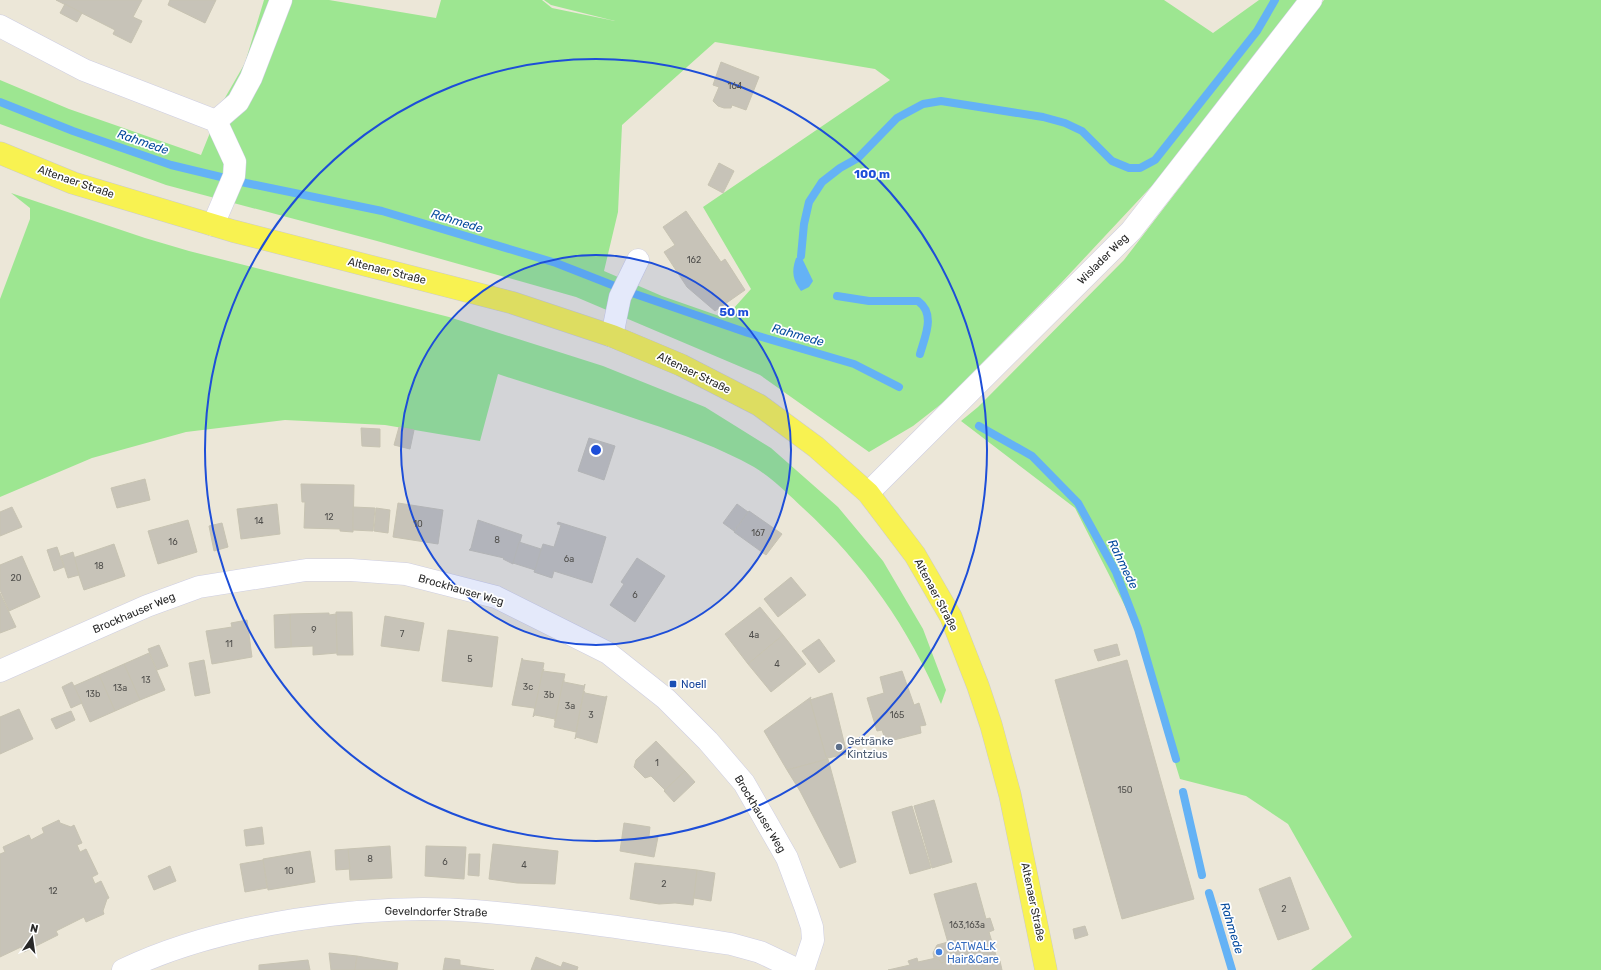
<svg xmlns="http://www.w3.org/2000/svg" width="1601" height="970" viewBox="0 0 1601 970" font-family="Rubik,sans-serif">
<rect width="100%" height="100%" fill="#ece7d8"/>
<g fill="#9de691" fill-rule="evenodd">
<path d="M264,0H329L436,18L441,0H542L552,8L615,21L551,5L544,0H1164L1213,33L1259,0H1302L1177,159L1062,282L945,401L913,426L869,452L760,375L576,297L377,241L166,185L0,124V80L69,109L201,155L222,103L245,63ZM715,42L875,69L890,80L703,207L751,289L725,318L662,296L604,271L618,212L622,125Z"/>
<polygon points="1324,0 1601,0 1601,970 1311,970 1352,937 1288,824 1246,796 1180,779 1131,618 1075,508 961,421 978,407 1124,260"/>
<path d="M11,193L145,238L189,251L449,317L603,366L705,407L771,448L838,507L883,561L923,629L946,690L941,704C909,628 864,564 803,508C788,494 772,478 754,467C720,448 682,434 645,422C597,405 547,390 498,374L480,441L385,425L285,420L186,432L92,458L0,497V299L30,219V208Z"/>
</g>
<path fill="#64b2f5" d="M801,256L813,281L809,287L801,291C793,280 791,272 796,258Z"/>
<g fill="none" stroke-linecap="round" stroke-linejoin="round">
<g stroke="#64b2f5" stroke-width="8">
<polyline points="0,102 73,131 171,165 246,183 382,211 556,263 635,294 748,333 854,364 899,387"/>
<polyline points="801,256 804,224 809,202 822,182 840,168 858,158 897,118 923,104 941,101 1043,117 1065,123 1082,131 1112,161 1129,168 1140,168 1155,160 1257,31 1275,0"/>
<path d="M837,296L869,301H918C936,314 925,336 920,354"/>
<polyline points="979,426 1032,456 1078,503 1116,572 1138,629 1176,759"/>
<polyline points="1183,792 1202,875"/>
<polyline points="1209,893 1232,970"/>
</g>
</g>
<g fill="#c7c3b8" stroke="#c7c3b2">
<polygon points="56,0 142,0 133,17 142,21 131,43 113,34 115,30"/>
<polygon points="170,0 216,0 205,23 168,5"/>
<polygon points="65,4 82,13 77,22 60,13"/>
<polygon points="721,62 759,77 746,110 732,105 731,108 724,108 718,106 713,101 719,87 713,85"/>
<polygon points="719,163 734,171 723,193 708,185"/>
<polygon points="686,211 721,262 725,259 745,290 715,311 687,287 664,252 675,245 663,227"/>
<polygon points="399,427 414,430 410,449 394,445"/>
<polygon points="361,428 380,429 380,447 362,446"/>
<polygon points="589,438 615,446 604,480 578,471"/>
<polygon points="145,479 150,500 117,508 111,488"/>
<polygon points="301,484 354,485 353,532 340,531 340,529 304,528 305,502 302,502"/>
<polygon points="398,503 443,510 438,544 393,537"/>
<polygon points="277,504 280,534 241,539 237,509"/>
<polygon points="737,504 748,512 734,531 723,523"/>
<polygon points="12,507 22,527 0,536 0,512"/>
<polygon points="353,507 375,508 373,531 353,530"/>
<polygon points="376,508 390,510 388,533 374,531"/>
<polygon points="749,511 782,534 766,555 734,532"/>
<polygon points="188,520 197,552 158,564 148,531"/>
<polygon points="478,520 522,535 513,564 503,559 504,558 469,550 471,548"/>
<polygon points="558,522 606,537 592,583 554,571 552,578 534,572 543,544 554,547 561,525 557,524"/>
<polygon points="222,523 228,547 214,551 209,526"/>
<polygon points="519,542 541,549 535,570 513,563"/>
<polygon points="114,544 125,576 84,590 73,558"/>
<polygon points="57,547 64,567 54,571 47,550"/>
<polygon points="73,552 79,575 68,578 61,556"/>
<polygon points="22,556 40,597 9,611 0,590 0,565"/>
<polygon points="637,558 665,576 635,622 610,605 624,584 621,582"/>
<polygon points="791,577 806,595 778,617 764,599"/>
<polygon points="0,593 16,627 0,633"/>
<polygon points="760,607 783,635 748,664 725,634"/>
<polygon points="336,612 352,612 353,655 337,655"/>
<polygon points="329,613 329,615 336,614 337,653 313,655 313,646 291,647 290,614"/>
<polygon points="290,614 291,647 275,648 274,615"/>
<polygon points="385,616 424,623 419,651 381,646"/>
<polygon points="247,620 252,657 212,664 206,631 232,627 231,623"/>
<polygon points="448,630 498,637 492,687 442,681"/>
<polygon points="783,635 806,664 771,692 748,664"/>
<polygon points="819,639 835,661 819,673 802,651"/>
<polygon points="1117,644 1120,655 1098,661 1094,650"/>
<polygon points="159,645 168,666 157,670 148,649"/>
<polygon points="149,653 165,690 140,700 124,664"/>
<polygon points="522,658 523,660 544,663 535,710 534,708 512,705"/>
<polygon points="204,660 210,693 195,696 189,663"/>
<polygon points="1127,660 1194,899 1122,919 1055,680"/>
<polygon points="124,664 140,700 115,711 99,675"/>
<polygon points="544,669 543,671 565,674 555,721 555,719 535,715 533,717 543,670"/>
<polygon points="902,671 913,702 914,705 919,703 926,725 920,726 921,733 886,742 882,730 877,731 867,698 884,693 880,677"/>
<polygon points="99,675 115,711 90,722 74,686"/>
<polygon points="564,680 564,682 584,686 585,684 576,732 554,727 563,681"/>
<polygon points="72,682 82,703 71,708 62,687"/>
<polygon points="584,691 585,693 605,697 607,696 597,743 576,737 575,739"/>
<polygon points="832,693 847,754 828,758 826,757 810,700"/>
<polygon points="811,697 810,700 826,757 828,759 787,770 764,731"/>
<polygon points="19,709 33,739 0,754 0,717"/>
<polygon points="71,711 75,720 56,729 51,719"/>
<polygon points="656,741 685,771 665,790 651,776 645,778 634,767 636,760"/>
<polygon points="828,759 856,862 840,868 800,791 787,770"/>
<polygon points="685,771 695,782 674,802 664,791"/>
<polygon points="934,800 952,862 932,868 914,806"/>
<polygon points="912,806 931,868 910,874 892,812"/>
<polygon points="59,820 60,823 71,827 74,825 82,843 77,845 80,852 86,849 98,874 92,877 95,884 101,881 109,898 107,899 103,911 104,914 86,922 84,917 56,931 58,935 24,952 21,947 0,957 0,854 5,852 3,847 29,835 31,840 44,833 42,828"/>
<polygon points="624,823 650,827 649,836 658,837 654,857 620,851"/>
<polygon points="262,827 264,844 246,846 244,830"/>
<polygon points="493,844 558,851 555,884 517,883 489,879"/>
<polygon points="390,846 392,878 350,880 348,849"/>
<polygon points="426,846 466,847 464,879 425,876"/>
<polygon points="348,849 350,869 336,870 335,850"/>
<polygon points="310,851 315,882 268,890 263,859"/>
<polygon points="469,854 480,854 479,876 468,875"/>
<polygon points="263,860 267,888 245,892 240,864"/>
<polygon points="635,863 697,870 693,905 675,903 659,904 630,899"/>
<polygon points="170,866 176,881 154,890 148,876"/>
<polygon points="697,870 715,873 711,901 694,898"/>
<polygon points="1290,877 1309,929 1278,940 1259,889"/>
<polygon points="976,883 986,919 990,918 994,930 989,932 998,962 984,966 985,968 979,970 978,967 967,970 888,970 910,965 908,961 917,958 918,962 936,958 940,960 941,963 953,960 934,894"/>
<polygon points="1085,926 1088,935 1075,939 1073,929"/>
<polygon points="948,942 953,960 941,963 940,960 934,958 933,953 937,945"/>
<polygon points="329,953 357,956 355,970 331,970"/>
<polygon points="357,956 398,963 397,970 355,970"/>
<polygon points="536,957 561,967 563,962 578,967 577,970 531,970"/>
<polygon points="445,958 460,960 460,965 494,970 443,970"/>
<polygon points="308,960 310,970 259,970 259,965"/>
<polygon points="1000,961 1002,970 967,970 978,967 979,970 985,968 984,966"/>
</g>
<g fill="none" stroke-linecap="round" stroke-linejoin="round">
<g stroke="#cecee2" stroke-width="23">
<g id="minor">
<polyline points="0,26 84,70 216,121 235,162 234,176 213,225"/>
<polyline points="216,121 238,102 251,78 281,0"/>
<polyline points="612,336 620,297 638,260"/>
<polyline points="868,493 1131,231 1311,0"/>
<polyline points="0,671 147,606 199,587 306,570 351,570 406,574 496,597 608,653 666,699 708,741 744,783 787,858 806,909 812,927 813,940 803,970"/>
<path d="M123,970C219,924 368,902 475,911C560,918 646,931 731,944L760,952L798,970"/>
</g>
</g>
<g stroke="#cbcbcb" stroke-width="23">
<polyline id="major" points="0,153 73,183 233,231 513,303 612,336 681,365 759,405 816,447 868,493 915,555 951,617 978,686 991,725 1010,795 1046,970"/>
</g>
<use href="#minor" stroke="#fff" stroke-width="22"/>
<use href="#major" stroke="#f8f251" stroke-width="22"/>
</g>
<circle cx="596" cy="450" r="195" fill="#1d4ed8" fill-opacity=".12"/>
<g fill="none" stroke="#1d4ed8" stroke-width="2">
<circle cx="596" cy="450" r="195"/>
<circle cx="596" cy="450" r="391"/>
</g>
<rect fill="#1a4fb4" stroke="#fff" stroke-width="1.5" x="669" y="680" width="8" height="8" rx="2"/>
<circle fill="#5c6f8a" stroke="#fff" stroke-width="1.5" cx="839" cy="747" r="4"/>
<circle fill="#3f7fe0" stroke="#fff" stroke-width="1.5" cx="939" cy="952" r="4"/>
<g text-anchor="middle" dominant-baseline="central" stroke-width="3.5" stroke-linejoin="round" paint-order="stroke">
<g font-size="9" fill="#504f4c">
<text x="735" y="86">164</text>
<text x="694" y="260">162</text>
<text x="329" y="517">12</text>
<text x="259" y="521">14</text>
<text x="418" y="524">10</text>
<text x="758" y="533">167</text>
<text x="497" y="540">8</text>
<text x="173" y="542">16</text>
<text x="569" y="559">6a</text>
<text x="99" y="566">18</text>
<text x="16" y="578">20</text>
<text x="635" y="595">6</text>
<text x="314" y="630">9</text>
<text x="402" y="634">7</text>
<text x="754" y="635">4a</text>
<text x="229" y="644">11</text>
<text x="470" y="659">5</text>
<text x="777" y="664">4</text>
<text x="146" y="680">13</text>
<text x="528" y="687">3c</text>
<text x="120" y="688">13a</text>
<text x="93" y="694">13b</text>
<text x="549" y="695">3b</text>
<text x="570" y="706">3a</text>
<text x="591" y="715">3</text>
<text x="897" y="715">165</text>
<text x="657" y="763">1</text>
<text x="1125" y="790">150</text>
<text x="370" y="859">8</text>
<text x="445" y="862">6</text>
<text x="524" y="865">4</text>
<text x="289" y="871">10</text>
<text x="664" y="884">2</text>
<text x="53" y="891">12</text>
<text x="1284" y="909">2</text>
<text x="967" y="925">163,163a</text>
</g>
<g font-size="11" fill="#282828" stroke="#fff">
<text transform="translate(76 182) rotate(19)">Altenaer Straße</text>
<text transform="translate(1103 259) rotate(-45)">Wislader Weg</text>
<text transform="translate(387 271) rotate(14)">Altenaer Straße</text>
<text transform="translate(694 373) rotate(26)">Altenaer Straße</text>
<text transform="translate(461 590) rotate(16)">Brockhauser Weg</text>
<text transform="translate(936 595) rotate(62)">Altenaer Straße</text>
<text transform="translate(134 613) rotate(-23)">Brockhauser Weg</text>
<text transform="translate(760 814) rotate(59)">Brockhauser Weg</text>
<text transform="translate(1033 902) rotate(78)">Altenaer Straße</text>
<text transform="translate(436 912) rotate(1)">Gevelndorfer Straße</text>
</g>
<g font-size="11" fill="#164399" stroke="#fff" text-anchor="start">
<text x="681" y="684">Noell</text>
</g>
<g font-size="11" fill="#4e5e75" stroke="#fff" text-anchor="start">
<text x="847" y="741">Getränke<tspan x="847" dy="13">Kintzius</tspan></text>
</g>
<g font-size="11" fill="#366cbe" stroke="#fff" text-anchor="start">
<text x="947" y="946">CATWALK<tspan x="947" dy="13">Hair&amp;Care</tspan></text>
</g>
<g font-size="12" font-style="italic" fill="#064b9e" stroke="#fff">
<text transform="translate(143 142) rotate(19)">Rahmede</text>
<text transform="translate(457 221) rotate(17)">Rahmede</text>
<text transform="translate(798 335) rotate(16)">Rahmede</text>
<text transform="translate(1123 564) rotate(64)">Rahmede</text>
<text transform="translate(1232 928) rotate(73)">Rahmede</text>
</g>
</g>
<circle cx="596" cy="450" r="6" fill="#1d4ed8" stroke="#fff" stroke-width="2"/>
<g font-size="12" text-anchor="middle" font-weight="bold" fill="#1d4ed8" stroke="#fff" stroke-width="3.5" stroke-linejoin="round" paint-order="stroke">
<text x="872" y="178">100 m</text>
<text x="734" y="316">50 m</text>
</g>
<g transform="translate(32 938) rotate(13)" stroke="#ffffff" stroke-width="3" paint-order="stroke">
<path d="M0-3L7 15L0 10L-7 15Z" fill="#282828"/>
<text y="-6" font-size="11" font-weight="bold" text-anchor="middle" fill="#282828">N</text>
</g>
</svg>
